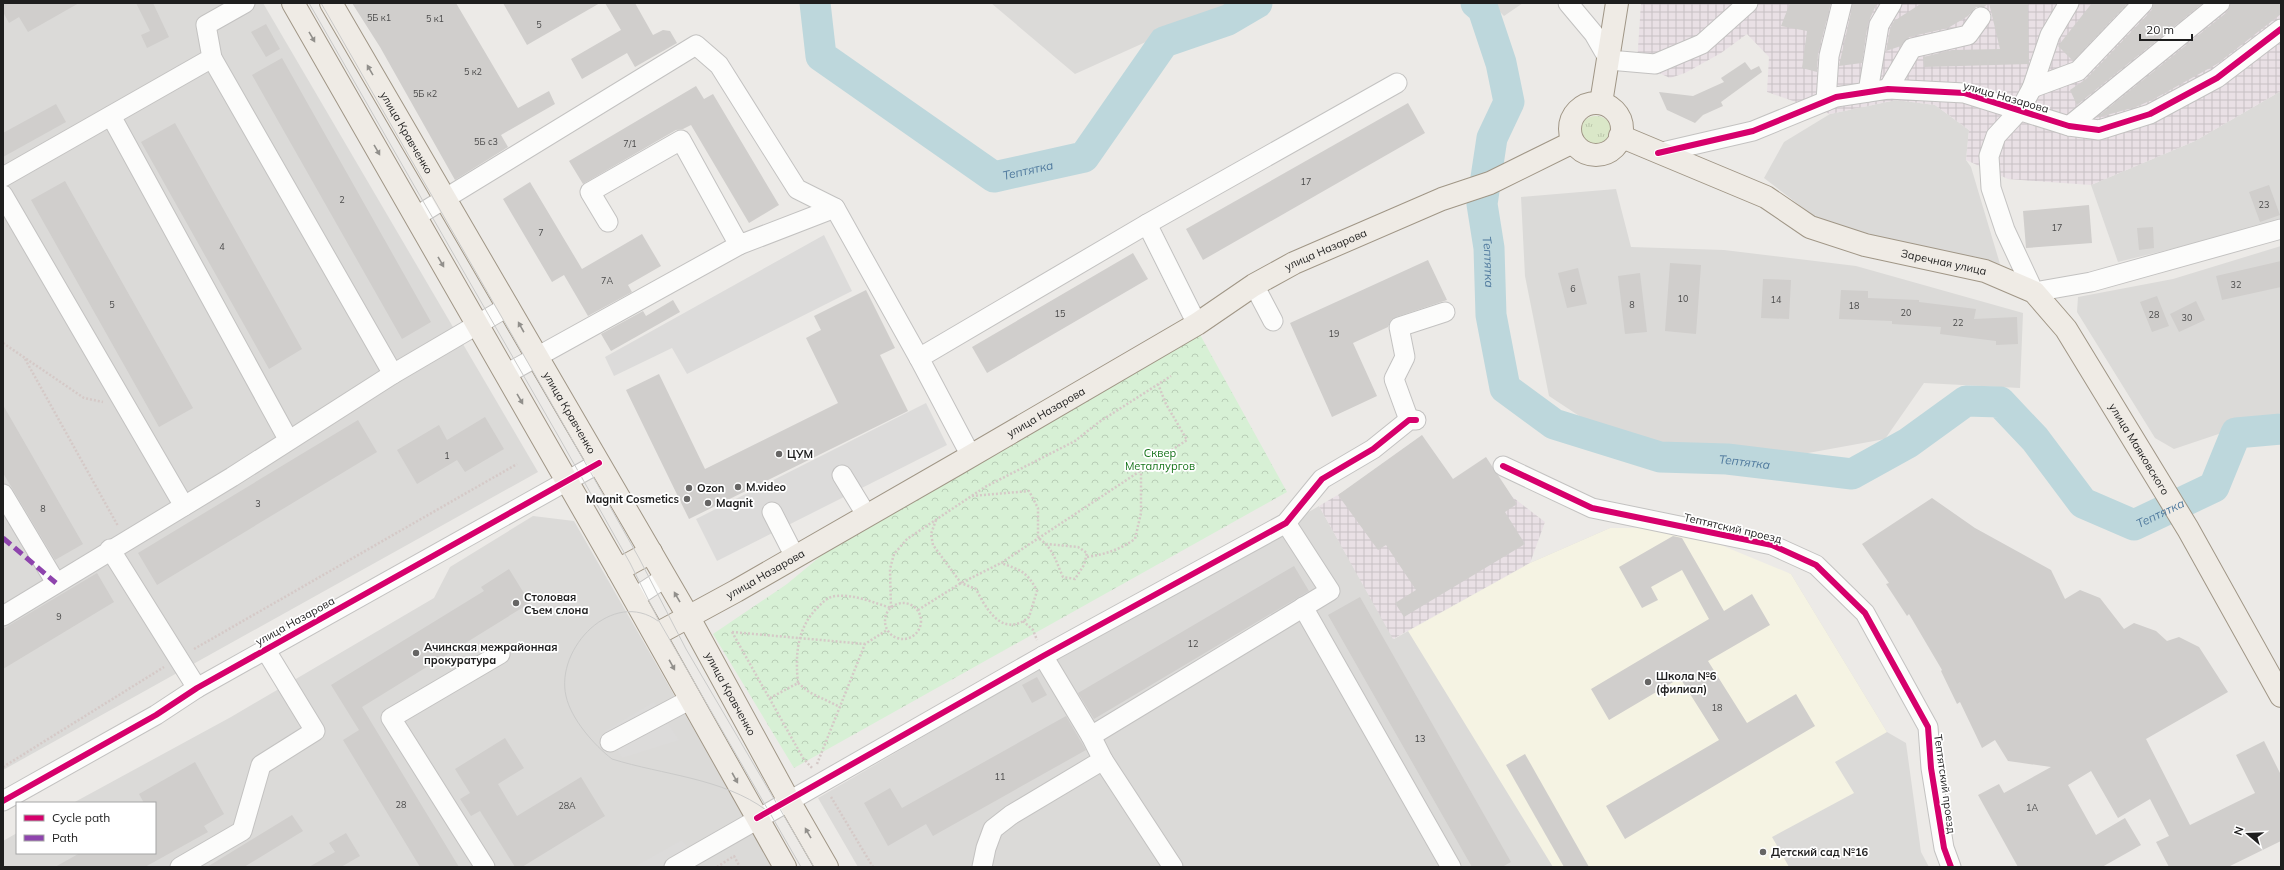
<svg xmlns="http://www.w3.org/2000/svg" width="2284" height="870" viewBox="0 0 2284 870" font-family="Mulish,sans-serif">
<defs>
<pattern id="industrial-grid" width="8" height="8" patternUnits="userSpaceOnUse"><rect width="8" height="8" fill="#e9e0e5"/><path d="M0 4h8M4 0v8" fill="none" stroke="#c7c0c4"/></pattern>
<pattern id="grass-tufts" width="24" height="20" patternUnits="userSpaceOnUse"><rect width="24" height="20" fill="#dae7c8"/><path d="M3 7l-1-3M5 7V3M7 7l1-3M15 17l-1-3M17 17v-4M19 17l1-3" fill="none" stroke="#bbc6ab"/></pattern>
<pattern id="park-crowns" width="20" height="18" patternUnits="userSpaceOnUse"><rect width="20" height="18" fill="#d7f0d5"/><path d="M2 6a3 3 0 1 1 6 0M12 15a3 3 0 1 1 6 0" fill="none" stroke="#b8cdb6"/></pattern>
</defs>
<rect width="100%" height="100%" fill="#eceae7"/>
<g fill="#dbdad8">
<polygon points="3,3 263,3 538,472 3,770"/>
<polygon points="991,3 1232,3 1075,74"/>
<polygon points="1491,3 1523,3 1504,16"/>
<polygon points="2281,91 2281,222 2118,262 2091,185 2195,141"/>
<polygon points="1896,100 1935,105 1969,130 1966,160 1971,167 2000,264 1872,239 1816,218 1764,178 1784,142 1830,114"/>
<polygon points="1616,189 1631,247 1724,250 1856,266 2023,313 2020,388 1924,383 1885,439 1797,455 1663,444 1593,425 1549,396 1525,276 1521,197"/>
<polygon points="2281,246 2281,413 2174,449 2155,438 2077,312 2078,297 2173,279"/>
<polygon points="1319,506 1394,639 1530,563 1610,528 1791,574 1887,732 1906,743 1921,852 1929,867 858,867 818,798"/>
<polygon points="533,516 574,521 773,867 3,867 3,841 17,833 17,853 155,853 155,803 73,803 231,717 434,598 450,567"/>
</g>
<g fill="url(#industrial-grid)">
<polygon points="1641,3 2281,3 2281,91 2195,141 2091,185 2008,179 1966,160 1969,130 1935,105 1896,100 1830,114 1767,92 1769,57 1747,34 1721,53 1685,73 1670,78 1637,63"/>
<polygon points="1414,450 1443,483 1480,472 1545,522 1530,563 1393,639 1319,506"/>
</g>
<polygon fill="#f5f3e3" points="1610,528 1680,528 1791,574 1887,732 1835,762 1854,793 1772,837 1789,867 1553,867 1408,631 1530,563"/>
<circle fill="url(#grass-tufts)" cx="1596" cy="133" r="17"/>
<polygon fill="url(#park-crowns)" points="1198,331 1287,492 794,768 713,634 787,584 822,555"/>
<g fill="#dcdbda">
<polygon points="824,235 852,291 687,374 672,348 614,376 605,357"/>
<polygon points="926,403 947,445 717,561 696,519"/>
<polygon points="654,702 679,740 622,758 605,731"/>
<polygon points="682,840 690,850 661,867 634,867"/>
</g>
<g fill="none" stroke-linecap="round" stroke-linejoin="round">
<g stroke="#bdd7dc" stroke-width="31">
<path id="s1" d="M815,3L821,56L994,177L1084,157L1164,42L1228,20L1257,3"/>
<path id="s2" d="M1476,3L1483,9L1501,63L1509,102L1492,138L1482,204L1489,248L1491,315L1505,388L1554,424L1660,457L1727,459L1852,474L1908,443L1966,401L2000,402L2035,439L2083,503L2134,525L2214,487L2236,433L2281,429"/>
</g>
</g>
<g fill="#d0cecc">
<polygon points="3,3 79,3 28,32 19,17 9,23 3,12"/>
<polygon points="136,3 153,3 169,37 147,48 141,35 150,31"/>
<polygon points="352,3 456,3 518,108 549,91 555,104 501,135 508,147 455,180 380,47"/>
<polygon points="503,3 600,3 527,45"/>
<polygon points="605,3 635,3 653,35 663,30 670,31 677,43 635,67 627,53 582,79 571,59 621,30"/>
<polygon points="1790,3 1831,3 1818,54 1817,72 1802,68 1807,31 1781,26"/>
<polygon points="1853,3 1877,3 1868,23 1862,63 1839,66"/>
<polygon points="1922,3 2028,3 2029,64 1924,67 1923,57 1952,50 2000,49 1989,3 1984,7 1976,7 1968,16 1948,28 1909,37 1901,46 1886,51 1890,29 1894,21"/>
<polygon points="2092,3 2128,3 2073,61 2058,46"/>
<polygon points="2154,3 2203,3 2077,105 2070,90 2086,79 2151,11"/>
<polygon points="2231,3 2281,3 2281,14 2217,64 2154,99 2136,107 2096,118 2227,12"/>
<polygon points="266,24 280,49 266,57 251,32"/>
<polygon points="282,58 431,322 402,339 252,75"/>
<polygon points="1745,62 1751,70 1759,66 1762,72 1721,102 1723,106 1703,115 1695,123 1667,110 1659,92 1693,96 1724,82 1721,78"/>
<polygon points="696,86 704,99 713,94 779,205 749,223 691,125 683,129 676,130 583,184 569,161"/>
<polygon points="1408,103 1425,133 1203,260 1186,229"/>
<polygon points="56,104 66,122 3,157 3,133"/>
<polygon points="175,123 302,349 269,369 141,142"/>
<polygon points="65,181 193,408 159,427 31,200"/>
<polygon points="530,182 582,269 642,234 661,266 628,285 632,292 588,316 564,275 552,282 503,199"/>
<polygon points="2269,185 2280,215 2260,222 2249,192"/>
<polygon points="2089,205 2092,243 2026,248 2023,211"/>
<polygon points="2153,227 2154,248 2139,250 2137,228"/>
<polygon points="1133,253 1148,279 987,373 972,347"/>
<polygon points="1428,260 1447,300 1396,317 1391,320 1388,327 1353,343 1377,396 1332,417 1290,323"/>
<polygon points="2281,261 2281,287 2222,300 2216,276"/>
<polygon points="1670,263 1701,265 1696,334 1665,331"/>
<polygon points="1578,268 1587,304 1567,308 1558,273"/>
<polygon points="1640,273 1647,332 1625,334 1618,276"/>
<polygon points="1763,279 1791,280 1789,319 1761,318"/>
<polygon points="866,290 895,348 880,355 908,411 689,519 626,390 659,374 705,469 838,403 806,338 821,330 814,316"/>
<polygon points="1841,290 1868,291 1868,298 1919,300 1919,302 1976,309 1974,319 2017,317 2018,344 1996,345 1996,341 1940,334 1941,327 1892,324 1892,321 1839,319"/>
<polygon points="2157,296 2169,326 2152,332 2140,302"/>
<polygon points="673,300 680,312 611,351 601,334 643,311 646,316"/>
<polygon points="2196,301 2205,320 2179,332 2170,314"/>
<polygon points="3,405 83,544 55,560 3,473"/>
<polygon points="485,417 504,449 465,472 457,460 417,484 397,450 439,425 447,440"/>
<polygon points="358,420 377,452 157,585 138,553"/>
<polygon points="1422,435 1453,479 1486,457 1517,504 1505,512 1525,544 1404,617 1395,603 1416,590 1386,545 1378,550 1338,495"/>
<polygon points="1932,498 1975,528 2051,570 2065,599 2080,590 2100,598 2124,629 2134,623 2156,631 2167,641 2179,637 2199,647 2228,692 2146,739 2190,825 2255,793 2236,755 2264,741 2281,775 2281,841 2228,867 2169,867 2156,842 2169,836 2150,799 2118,818 2091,771 2068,785 2096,835 2125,818 2141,845 2102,867 2018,867 1978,795 1999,784 2004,793 2051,767 2008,761 1995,740 1982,748 1960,702 1957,704 1941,671 1942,670 1909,614 1907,616 1886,584 1889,583 1862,544"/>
<polygon points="1673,536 1682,538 1724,611 1752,594 1770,625 1708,661 1747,723 1796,694 1815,726 1625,839 1606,806 1719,740 1680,678 1609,720 1591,689 1709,619 1682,570 1651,587 1658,600 1642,608 1619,567"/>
<polygon points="1294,566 1309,591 1094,719 1078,693"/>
<polygon points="509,569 530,603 362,707 459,867 420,867 343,740 359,730 331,685 484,591 481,587"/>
<polygon points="97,573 114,602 3,669 3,629"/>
<polygon points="1360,597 1511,862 1502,867 1472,867 1328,615"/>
<polygon points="1037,677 1047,695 1032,703 1022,685"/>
<polygon points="1066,716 1086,750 933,836 926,824 888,846 864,803 890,788 902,808"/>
<polygon points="505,738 524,768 498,784 517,816 581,777 605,816 522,867 515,867 480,811 471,816 460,799 470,793 455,769"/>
<polygon points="1525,754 1589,867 1564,867 1506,765"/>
<polygon points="195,762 224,814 204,826 208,832 145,867 55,867 80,853 155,853 155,803 144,803 139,794"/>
<polygon points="292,815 303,831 244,867 207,867"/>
<polygon points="346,833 360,856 341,867 309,867 335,852 329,843"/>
</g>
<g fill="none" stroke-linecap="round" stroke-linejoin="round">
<g stroke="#c3c2c1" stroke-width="21">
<g id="minor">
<polyline points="1568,3 1594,34 1609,60 1655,64 1702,44 1748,3"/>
<polyline points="2069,3 2050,35 2032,88 2020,110 1996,136 1989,156 1991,188 2005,230 2034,292 2091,282 2281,229"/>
<polyline points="212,58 393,374"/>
<polyline points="2032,88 2078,71 2143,3"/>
<polyline points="1888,89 1912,48 1968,35 1981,17"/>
<polyline points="1868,92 1879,25 1892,3"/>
<polyline points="1826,101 1829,56 1842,3"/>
<polyline points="111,116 288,439"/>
<polyline points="2069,126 2220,3"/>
<polyline points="1658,153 1753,131 1836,97 1888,89 1964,93 2069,126 2099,130 2150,114 2217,78 2281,29"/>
<polyline points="3,177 212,58 206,25 245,3"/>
<polyline points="3,195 184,506"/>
<polyline points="415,217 696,45 719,65 797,189 835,208 919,358"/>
<polyline points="608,222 590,192 681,140 739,245 835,208"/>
<polyline points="1147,224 1197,324"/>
<polyline points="1254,285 1273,321"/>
<polyline points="506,374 739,245"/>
<polyline points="1409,420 1394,379 1405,357 1399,327 1445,312"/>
<polyline points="971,456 919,358 1147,224 1397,83"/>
<polyline points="1503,466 1592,508 1772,545 1816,565 1865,613 1928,727 1931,768 1944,848 1951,867"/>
<polyline points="842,475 867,516"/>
<polyline points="3,494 56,583"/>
<polyline points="772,512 795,557"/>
<polyline points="110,549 197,688"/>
<polyline points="634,598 666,577"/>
<polyline points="1303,607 1451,867"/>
<polyline points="3,616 232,477 393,374 509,306"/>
<polyline points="1091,736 1330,591 1286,523"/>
<polyline points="610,742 691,699"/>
<polyline points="1103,760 1173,867"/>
<polyline points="3,801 156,715 197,688 599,463"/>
<polyline points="180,867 242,831 261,765 315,731 265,649"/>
<polyline points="485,867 391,718 500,654"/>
<polyline points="674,867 1043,656 1286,523 1322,479 1373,449 1409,420 1416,420"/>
<polyline points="982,867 986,848 993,829 1011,815 1103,760 1091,736 1043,656"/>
</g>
</g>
<g stroke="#a09686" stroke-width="24">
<g id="major">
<polyline points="293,3 618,570 785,867"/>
<path id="s3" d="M331,3L688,616L789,801L827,867"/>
<polyline points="1601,103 1617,3"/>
<circle cx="1596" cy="129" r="26"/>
<path id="s4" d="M1620,136L1766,197L1810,227L1865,245L1985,271L2034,292L2066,329L2188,529L2281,696"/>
<polyline points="618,570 651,552"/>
<path id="s5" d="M655,635L736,591L957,464L1197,324L1254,285L1294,263L1442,199L1490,183L1573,142"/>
</g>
</g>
<g stroke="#d5c9c7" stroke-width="2.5" stroke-dasharray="2 2" stroke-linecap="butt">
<polyline points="3,343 84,398 103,402"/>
<polyline points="25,359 118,526"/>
<path d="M972,496L1029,491L1038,508V538C1053,547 1056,562 1063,577L1075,579L1084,565L1087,553L1078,547L1047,544"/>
<path d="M936,520L931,534L933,545L961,583L976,589C986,609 1003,639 1029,617L1037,591C1027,571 1020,570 1001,563"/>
<path d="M1087,557C1106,554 1119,550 1135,539L1141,513V471"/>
<circle cx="903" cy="621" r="18"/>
<polyline points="918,610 961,583 1001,563 1187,440 1166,404 1158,384"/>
<polyline points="1023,621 1033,630 1037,640"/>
<polyline points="732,632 803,758 812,768"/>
<polyline points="732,632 865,644"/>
<polyline points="194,649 517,464"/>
<polyline points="798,683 809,692 840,707"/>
<path d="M770,698L798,683C795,654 797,627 819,606C824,601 829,596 837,596C854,594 875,603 891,608L890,569L894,554L907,539L985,487L1075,441L1099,422L1171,376"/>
<polyline points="817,764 865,644 887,630"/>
<polyline points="3,767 164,667"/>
<polyline points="831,797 873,867"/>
<polyline points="717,867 734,856 740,867"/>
</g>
<use href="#minor" stroke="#fcfcfb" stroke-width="19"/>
<use href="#major" stroke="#efebe5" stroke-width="22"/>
<g stroke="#cacac9" stroke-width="1">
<polyline points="309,3 560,439 630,563 659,621 801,867"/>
<polyline points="321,3 569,434 639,558 686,649 814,867"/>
<path d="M658,621C613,588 555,648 566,696C571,719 594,745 612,759C663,775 723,778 766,810"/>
</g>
<polyline stroke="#8e44ad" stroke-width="5" stroke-dasharray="10 5" stroke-linecap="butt" points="3,538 56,583"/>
<g stroke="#fff" stroke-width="8">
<g id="cycleway">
<polyline points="1658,153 1753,131 1836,97 1888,89 1964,93 2069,126 2099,130 2150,114 2217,78 2281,29"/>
<polyline points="1503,466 1592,508 1772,545 1816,565 1865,613 1928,727 1931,768 1944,848 1951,867"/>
<polyline points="3,801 156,715 197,688 599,463"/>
<polyline points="757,818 1043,656 1286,523 1322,479 1373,449 1409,420 1416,420"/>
</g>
</g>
<use href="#cycleway" stroke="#d6006c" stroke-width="6"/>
</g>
<defs><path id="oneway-solid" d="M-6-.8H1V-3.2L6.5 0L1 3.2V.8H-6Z"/></defs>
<g fill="#918f8b">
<use href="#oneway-solid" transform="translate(312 37) rotate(60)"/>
<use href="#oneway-solid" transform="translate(370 70) rotate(-120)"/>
<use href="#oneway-solid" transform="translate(377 150) rotate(60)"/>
<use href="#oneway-solid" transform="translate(441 262) rotate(60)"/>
<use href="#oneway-solid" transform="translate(521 327) rotate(-119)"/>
<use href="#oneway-solid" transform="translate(520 399) rotate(60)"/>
<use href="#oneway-solid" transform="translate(677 597) rotate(-120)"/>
<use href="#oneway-solid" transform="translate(672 665) rotate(61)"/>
<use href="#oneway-solid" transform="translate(735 778) rotate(61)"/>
<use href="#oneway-solid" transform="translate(808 833) rotate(-120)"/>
</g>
<g fill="#666564" stroke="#fff" stroke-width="1.5">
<circle cx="779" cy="454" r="4"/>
<circle cx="738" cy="487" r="4"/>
<circle cx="689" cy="488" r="4"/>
<circle cx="687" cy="499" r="4"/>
<circle cx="708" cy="503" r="4"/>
<circle cx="516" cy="603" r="4"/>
<circle cx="416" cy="653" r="4"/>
<circle cx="1648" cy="682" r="4"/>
<circle cx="1763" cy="852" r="4"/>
</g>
<g text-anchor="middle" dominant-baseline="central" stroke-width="3.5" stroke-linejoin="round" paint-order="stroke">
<g font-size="9" fill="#4a4a4a">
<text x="379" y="17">5Б к1</text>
<text x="435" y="18">5 к1</text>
<text x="539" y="24">5</text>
<text x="473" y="71">5 к2</text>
<text x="425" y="93">5Б к2</text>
<text x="486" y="141">5Б с3</text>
<text x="630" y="143">7/1</text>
<text x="1306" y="181">17</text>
<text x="342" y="199">2</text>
<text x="2264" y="204">23</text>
<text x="2057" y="227">17</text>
<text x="541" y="232">7</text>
<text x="222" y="246">4</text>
<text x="607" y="280">7А</text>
<text x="2236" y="284">32</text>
<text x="1573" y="288">6</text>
<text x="1683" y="298">10</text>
<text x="1776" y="299">14</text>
<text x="112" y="304">5</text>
<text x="1632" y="304">8</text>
<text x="1854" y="305">18</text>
<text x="1906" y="312">20</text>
<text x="1060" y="313">15</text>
<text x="2154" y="314">28</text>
<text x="2187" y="317">30</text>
<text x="1958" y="322">22</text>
<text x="1334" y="333">19</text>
<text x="447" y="455">1</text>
<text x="258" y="503">3</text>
<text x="43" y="508">8</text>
<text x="59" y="616">9</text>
<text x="1193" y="643">12</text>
<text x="1717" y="707">18</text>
<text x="1420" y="738">13</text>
<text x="1000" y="776">11</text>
<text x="401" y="804">28</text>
<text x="567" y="805">28А</text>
<text x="2032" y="807">1А</text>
</g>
<g font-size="11" fill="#1e1e1e" stroke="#fff">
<text transform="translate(2006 97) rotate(16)">улица Назарова</text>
<text stroke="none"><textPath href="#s3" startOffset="150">улица Кравченко</textPath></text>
<text stroke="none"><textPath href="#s5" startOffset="774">улица Назарова</textPath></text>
<text stroke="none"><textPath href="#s4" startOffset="350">Заречная улица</textPath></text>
<text stroke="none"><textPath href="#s5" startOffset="450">улица Назарова</textPath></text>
<text stroke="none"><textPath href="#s3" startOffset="474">улица Кравченко</textPath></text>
<text stroke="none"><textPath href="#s4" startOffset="635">улица Маяковского</textPath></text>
<text transform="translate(1733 528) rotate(13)">Тептятский проезд</text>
<text stroke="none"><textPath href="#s5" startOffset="126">улица Назарова</textPath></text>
<text transform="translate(295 621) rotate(-29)">улица Назарова</text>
<text stroke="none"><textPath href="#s3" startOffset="798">улица Кравченко</textPath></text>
<text transform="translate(1945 784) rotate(82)">Тептятский проезд</text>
</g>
<g font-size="11" fill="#157319" stroke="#fff">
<text x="1160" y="453">Сквер<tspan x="1160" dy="13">Металлургов</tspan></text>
</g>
<g font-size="11" font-weight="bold" fill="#1e1e1e" stroke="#fff" text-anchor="start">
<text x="787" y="454">ЦУМ</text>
<text x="746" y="487">M.video</text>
<text x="697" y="488">Ozon</text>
<text x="679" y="499" text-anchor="end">Magnit Cosmetics</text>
<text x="716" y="503">Magnit</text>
<text x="524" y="597">Столовая<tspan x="524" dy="13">Съем слона</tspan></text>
<text x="424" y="647">Ачинская межрайонная<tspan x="424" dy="13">прокуратура</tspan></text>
<text x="1656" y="676">Школа №6<tspan x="1656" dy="13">(филиал)</tspan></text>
<text x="1771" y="852">Детский сад №16</text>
</g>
<g font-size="12" font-style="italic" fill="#507a9e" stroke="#fff">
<text stroke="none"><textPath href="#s1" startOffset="299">Тептятка</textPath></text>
<text stroke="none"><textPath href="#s2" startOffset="271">Тептятка</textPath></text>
<text stroke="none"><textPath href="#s2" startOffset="655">Тептятка</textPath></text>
<text stroke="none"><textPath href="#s2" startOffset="1148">Тептятка</textPath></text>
</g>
</g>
<rect width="2284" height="870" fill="none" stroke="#1e1e1e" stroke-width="8"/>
<rect x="16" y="802" width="140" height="52" fill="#ffffff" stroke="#a5a5a5"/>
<rect x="24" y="815" width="20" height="6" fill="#d6006c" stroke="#a5a5a5"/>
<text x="52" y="822" font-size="12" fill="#1e1e1e">Cycle path</text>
<rect x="24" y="835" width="20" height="6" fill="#8e44ad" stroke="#a5a5a5"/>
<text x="52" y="842" font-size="12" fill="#1e1e1e">Path</text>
<g transform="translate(2248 834) rotate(289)" stroke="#ffffff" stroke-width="3" paint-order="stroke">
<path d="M0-3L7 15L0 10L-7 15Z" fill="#1e1e1e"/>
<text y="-6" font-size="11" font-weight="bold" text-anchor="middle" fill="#1e1e1e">N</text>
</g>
<path d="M2140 34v6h52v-6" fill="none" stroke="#1e1e1e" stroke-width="2"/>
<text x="2146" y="34" font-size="12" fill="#1e1e1e" stroke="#ffffff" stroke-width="3" paint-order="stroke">20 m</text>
</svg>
